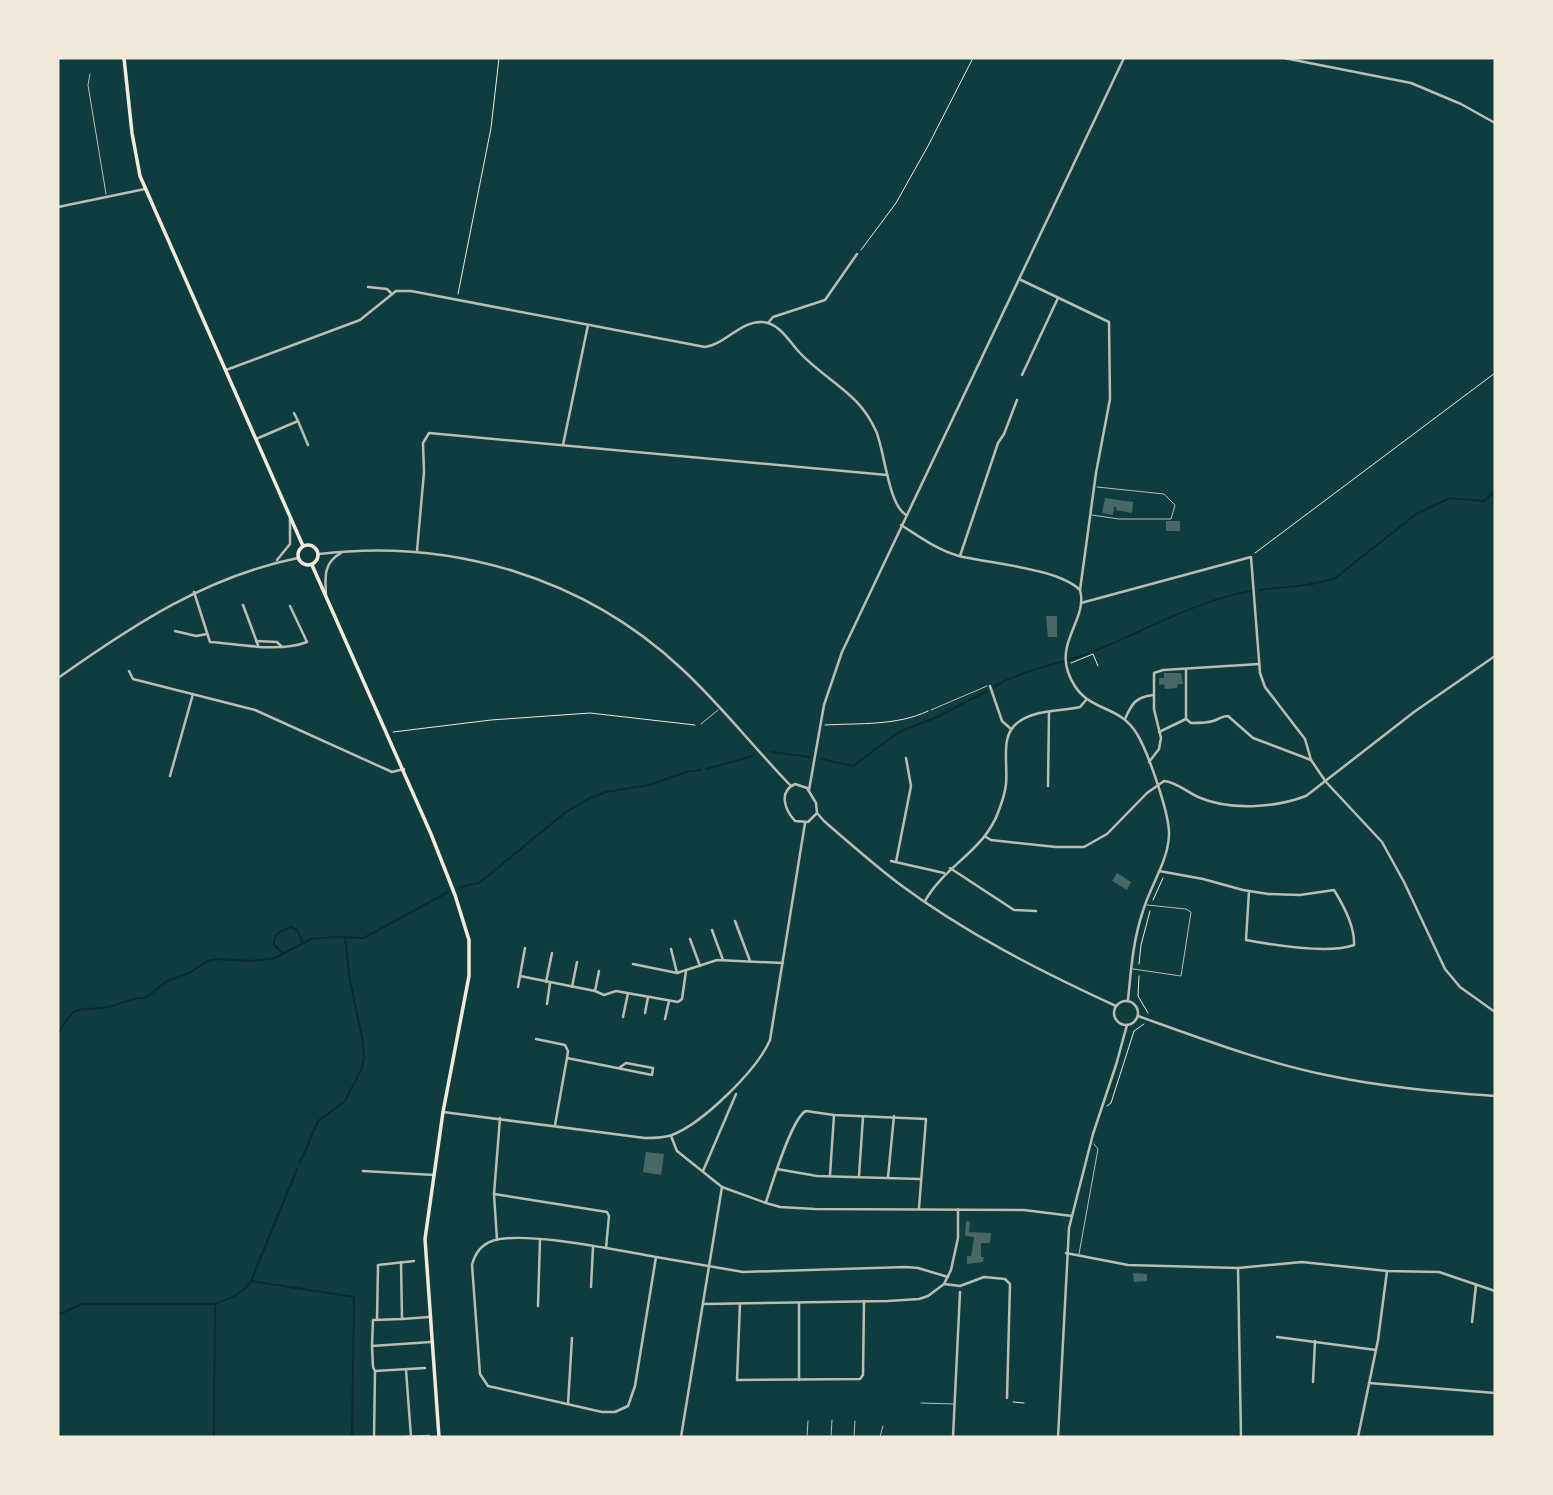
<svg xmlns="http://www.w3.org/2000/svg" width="1553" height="1495" viewBox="0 0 1553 1495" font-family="'Sofia Sans Condensed',sans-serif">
<rect width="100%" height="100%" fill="#0f3d3e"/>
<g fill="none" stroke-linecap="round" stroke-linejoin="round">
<g stroke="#0a2a2b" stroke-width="2">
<polyline points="1259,590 1307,585 1334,579 1416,514 1450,498 1484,501 1495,491"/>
<path d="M994,687C1023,669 1058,665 1090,653C1143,632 1194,601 1251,591"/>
<polyline points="772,752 809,757"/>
<polyline points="821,759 853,766 899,732 937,717 987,691"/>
<polyline points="707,769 752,756"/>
<polyline points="460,887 479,883 566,812 590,798 606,792 649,785 686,772 701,770"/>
<path d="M283,953L274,945C273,933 281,931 291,927L297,930L303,942"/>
<path d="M58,1034C77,1000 76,1013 108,1007C122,1004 130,997 145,998L166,982L191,972L207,961L218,959L251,961L275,958L311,939L335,937L364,938L448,892"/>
<polyline points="300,1163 318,1121 345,1101 362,1068 364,1056 362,1037 350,981 345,937"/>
<polyline points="251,1281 354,1297 352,1437"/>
<path d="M58,1315L82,1304H215C229,1299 242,1294 251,1281L297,1169"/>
<polyline points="214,1437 215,1305"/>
</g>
</g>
<g fill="#486865">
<polygon points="1105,498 1133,502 1132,513 1116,510 1117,507 1114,507 1113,515 1102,513"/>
<rect x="1166" y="521" width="14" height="10"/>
<polygon points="1046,616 1057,616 1057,637 1048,637"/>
<polygon points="1164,673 1181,673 1183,684 1178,684 1177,688 1165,689 1164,684 1159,685 1159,678 1164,678"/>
<polygon points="1117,873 1131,882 1127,890 1112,881"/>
<polygon points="646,1152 664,1154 661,1175 643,1172"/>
<polygon points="966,1221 970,1222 969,1232 991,1233 990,1243 981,1243 981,1257 984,1257 983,1262 967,1264 967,1256 971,1256 972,1251 974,1237 965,1236"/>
<polygon points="1133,1273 1147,1274 1147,1281 1134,1282"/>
</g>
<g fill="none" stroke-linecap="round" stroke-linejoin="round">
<g stroke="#f1e9da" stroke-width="1">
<polyline points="861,250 896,203 928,146 973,58"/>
<polyline points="458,294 491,128 499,58"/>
<polyline points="1255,553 1495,373"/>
<polyline points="1071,663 1093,654 1098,666"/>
<path d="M825,725C859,723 897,726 928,711"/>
<polyline points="393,732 491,720 590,713 695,725"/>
<polyline points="1153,900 1163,878"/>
<polyline points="1139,964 1141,945 1150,911"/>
<polyline points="1139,976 1138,996 1148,1013"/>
<polyline points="1107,1106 1111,1103 1134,1031 1144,1024"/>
<polyline points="1013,1402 1024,1403"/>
</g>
<g stroke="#b8beb3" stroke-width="1">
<polyline points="90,74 88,85 106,194"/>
<polyline points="1092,515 1119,519 1171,519 1175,505 1164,494 1097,487"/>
<polyline points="931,710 987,686"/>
<polyline points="701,724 718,710"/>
<polyline points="1133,969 1181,976 1191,912 1186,909 1147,905"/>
<polyline points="1079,1254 1098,1149 1094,1144"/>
<polyline points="921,1403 954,1404"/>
<polyline points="807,1437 808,1421"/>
<polyline points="831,1437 832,1420"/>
<polyline points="854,1437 855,1421"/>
<polyline points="880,1437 883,1426"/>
</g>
<g stroke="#b8beb3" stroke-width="2.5">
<polyline points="58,207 145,189"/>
<polyline points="1019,279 1109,322 1110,399 1096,473 1080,590"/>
<polyline points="368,287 387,289 391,293"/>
<polyline points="768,323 773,317 825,300 857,254"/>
<path d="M226,370L360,320L396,291H411L705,347C726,344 741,320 763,322C779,323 790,342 799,352C826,381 859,392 876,431C885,452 888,504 906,515"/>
<polyline points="1022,375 1058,298"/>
<polyline points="298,421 308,445"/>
<polyline points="256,439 298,421 294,413"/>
<polyline points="563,445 588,325"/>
<path d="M901,525C920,537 937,550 959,556C992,564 1057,568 1080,590C1088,617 1057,641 1068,672C1083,715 1118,701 1137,734C1148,752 1170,815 1169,835C1168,862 1150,886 1143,911C1133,940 1131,970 1128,1000"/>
<polyline points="417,551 424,472 423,443 429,433 887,475"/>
<polyline points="960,556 998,443 1004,434 1017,400"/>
<path d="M194,592L210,642C240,644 278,653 307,642L290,606"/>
<polyline points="1081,603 1251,557 1260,673 1265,687 1305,739 1311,760 1326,782 1382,842 1404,882 1445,969 1460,987 1495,1012"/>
<polyline points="243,605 258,645"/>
<polyline points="175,631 196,636 207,634"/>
<polyline points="256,641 277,642 282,647"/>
<polyline points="129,671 133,679 255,710 392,772 404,769"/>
<polyline points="990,686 1002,721 1011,729"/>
<path d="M1125,719C1132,703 1136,697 1153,695"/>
<path d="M1186,719L1191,723C1198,723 1207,723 1213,721C1220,719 1221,716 1228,716L1253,738L1311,760"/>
<polyline points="1159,732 1186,719 1186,669"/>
<polyline points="1149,762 1159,749 1161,738 1154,709 1154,673 1163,670 1259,664"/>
<polyline points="170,776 193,694"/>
<polyline points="1048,786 1049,712"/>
<path d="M986,837L991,840L1056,847H1084L1107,834L1147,793L1164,781C1176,782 1187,792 1198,797C1230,811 1274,808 1306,796L1414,712L1495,656"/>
<polyline points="891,861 944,873"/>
<polyline points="896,862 911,786 906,758"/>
<polyline points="950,868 1014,910 1036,911"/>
<path d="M1159,871L1203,879L1243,890L1268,894L1300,895L1334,890C1344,906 1355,927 1354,945C1330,954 1273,945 1246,940L1249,891"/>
<path d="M925,901C946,864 985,851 999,810C1002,802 1005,793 1006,784C1008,767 1001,739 1014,726C1030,709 1059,712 1080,707L1086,700"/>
<polyline points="735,921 750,961"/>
<polyline points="712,930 723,960"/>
<polyline points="690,939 700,966"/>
<polyline points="671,949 677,973"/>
<polyline points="633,964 677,973 717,960 783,963"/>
<polyline points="520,976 595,991 604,995 616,991 678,1002 682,999 686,971"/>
<polyline points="546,982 552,953"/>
<polyline points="518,987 525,948"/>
<polyline points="572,987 577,962"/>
<polyline points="595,991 599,971"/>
<polyline points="547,1004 550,983"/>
<polyline points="645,1013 648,997"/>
<polyline points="623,1017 628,993"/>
<polyline points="665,1019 669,1001"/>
<polyline points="536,1039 565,1045 568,1051 567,1058"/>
<polyline points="555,1125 567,1058 652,1075 653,1068 626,1063 619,1068"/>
<polyline points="671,1136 677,1151 722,1187 766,1203 780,1207 815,1209 1024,1210 1072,1216"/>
<polyline points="777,1169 817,1176 920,1179"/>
<polyline points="363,1171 434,1175"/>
<polyline points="703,1171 736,1094"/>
<polyline points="830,1175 834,1115"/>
<polyline points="859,1176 863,1117"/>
<polyline points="888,1177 894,1116"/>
<polyline points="494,1194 607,1212 609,1216 606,1248"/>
<path d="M766,1202C772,1184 792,1117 806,1111L834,1115L926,1119L919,1208"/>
<polyline points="497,1240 494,1194 500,1118"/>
<polyline points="1066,1253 1128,1265 1238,1268 1302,1262 1387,1271 1439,1272 1495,1291"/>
<path d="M656,1257C620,1251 524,1230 492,1241C481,1245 475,1253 472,1265L480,1374L488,1386L602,1412H615L628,1406L635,1386L656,1257L743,1272L906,1267L918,1268L948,1277"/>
<polyline points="401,1262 402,1319 373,1320 372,1346 431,1342"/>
<polyline points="1238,1268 1241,1437"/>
<polyline points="944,1284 960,1286 984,1277 1005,1279 1010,1284 1007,1398"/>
<polyline points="591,1287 593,1247"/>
<polyline points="704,1304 888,1301 919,1299 928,1296 944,1284 951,1270 958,1238 958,1209"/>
<polyline points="740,1304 737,1380 860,1379 863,1375 864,1301"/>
<polyline points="538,1306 540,1240"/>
<polyline points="402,1319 429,1317"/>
<polyline points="377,1320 378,1265 414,1261"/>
<polyline points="1472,1322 1476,1285"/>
<polyline points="1277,1337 1376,1350"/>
<polyline points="372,1347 373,1367 375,1371 374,1437"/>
<polyline points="406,1370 411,1437"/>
<polyline points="375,1371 425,1368"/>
<polyline points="799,1380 799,1303"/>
<polyline points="1313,1382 1315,1341"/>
<polyline points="1369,1383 1495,1393"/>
<polyline points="568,1404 572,1338"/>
<polyline points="404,1437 429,1436"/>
<polyline points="681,1437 722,1187"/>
<polyline points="953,1437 960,1292"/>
<polyline points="1058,1437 1069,1228 1093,1134 1116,1065 1127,1025"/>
<polyline points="1358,1437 1378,1340 1387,1271"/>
</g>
<g stroke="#b8beb3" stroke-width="2.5">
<polyline points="1284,58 1411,83 1461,104 1495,123"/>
<path d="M319,554C451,538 584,577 682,669C721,705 754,748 791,786"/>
<polyline points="277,560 290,544 290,519"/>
<path d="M326,596C325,577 323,563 341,553"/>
<path d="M58,678C133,625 207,576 298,558"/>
<polyline points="809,790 824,705 842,652 1124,58"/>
<path d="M817,813L808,822L795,821C785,810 778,792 795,784L807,788L816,803L817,813L824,821C848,842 872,863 898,883C965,933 1040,971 1116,1006"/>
<circle cx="1126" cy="1013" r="12"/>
<path d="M1138,1016C1200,1038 1262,1062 1326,1075C1382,1087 1439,1092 1495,1096"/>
<path d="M443,1112L645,1138C654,1138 664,1138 672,1135C703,1123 757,1070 770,1040L805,823"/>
</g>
<g stroke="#f1e9da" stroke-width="3.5">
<polyline points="124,58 132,133 140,176 303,546"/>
<circle cx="308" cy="555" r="10"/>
<polyline points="312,565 431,834 455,895 469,940 469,976 443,1112 425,1239 439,1437"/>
</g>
</g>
<rect width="1553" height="1495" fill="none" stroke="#f1e9da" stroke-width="119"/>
</svg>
